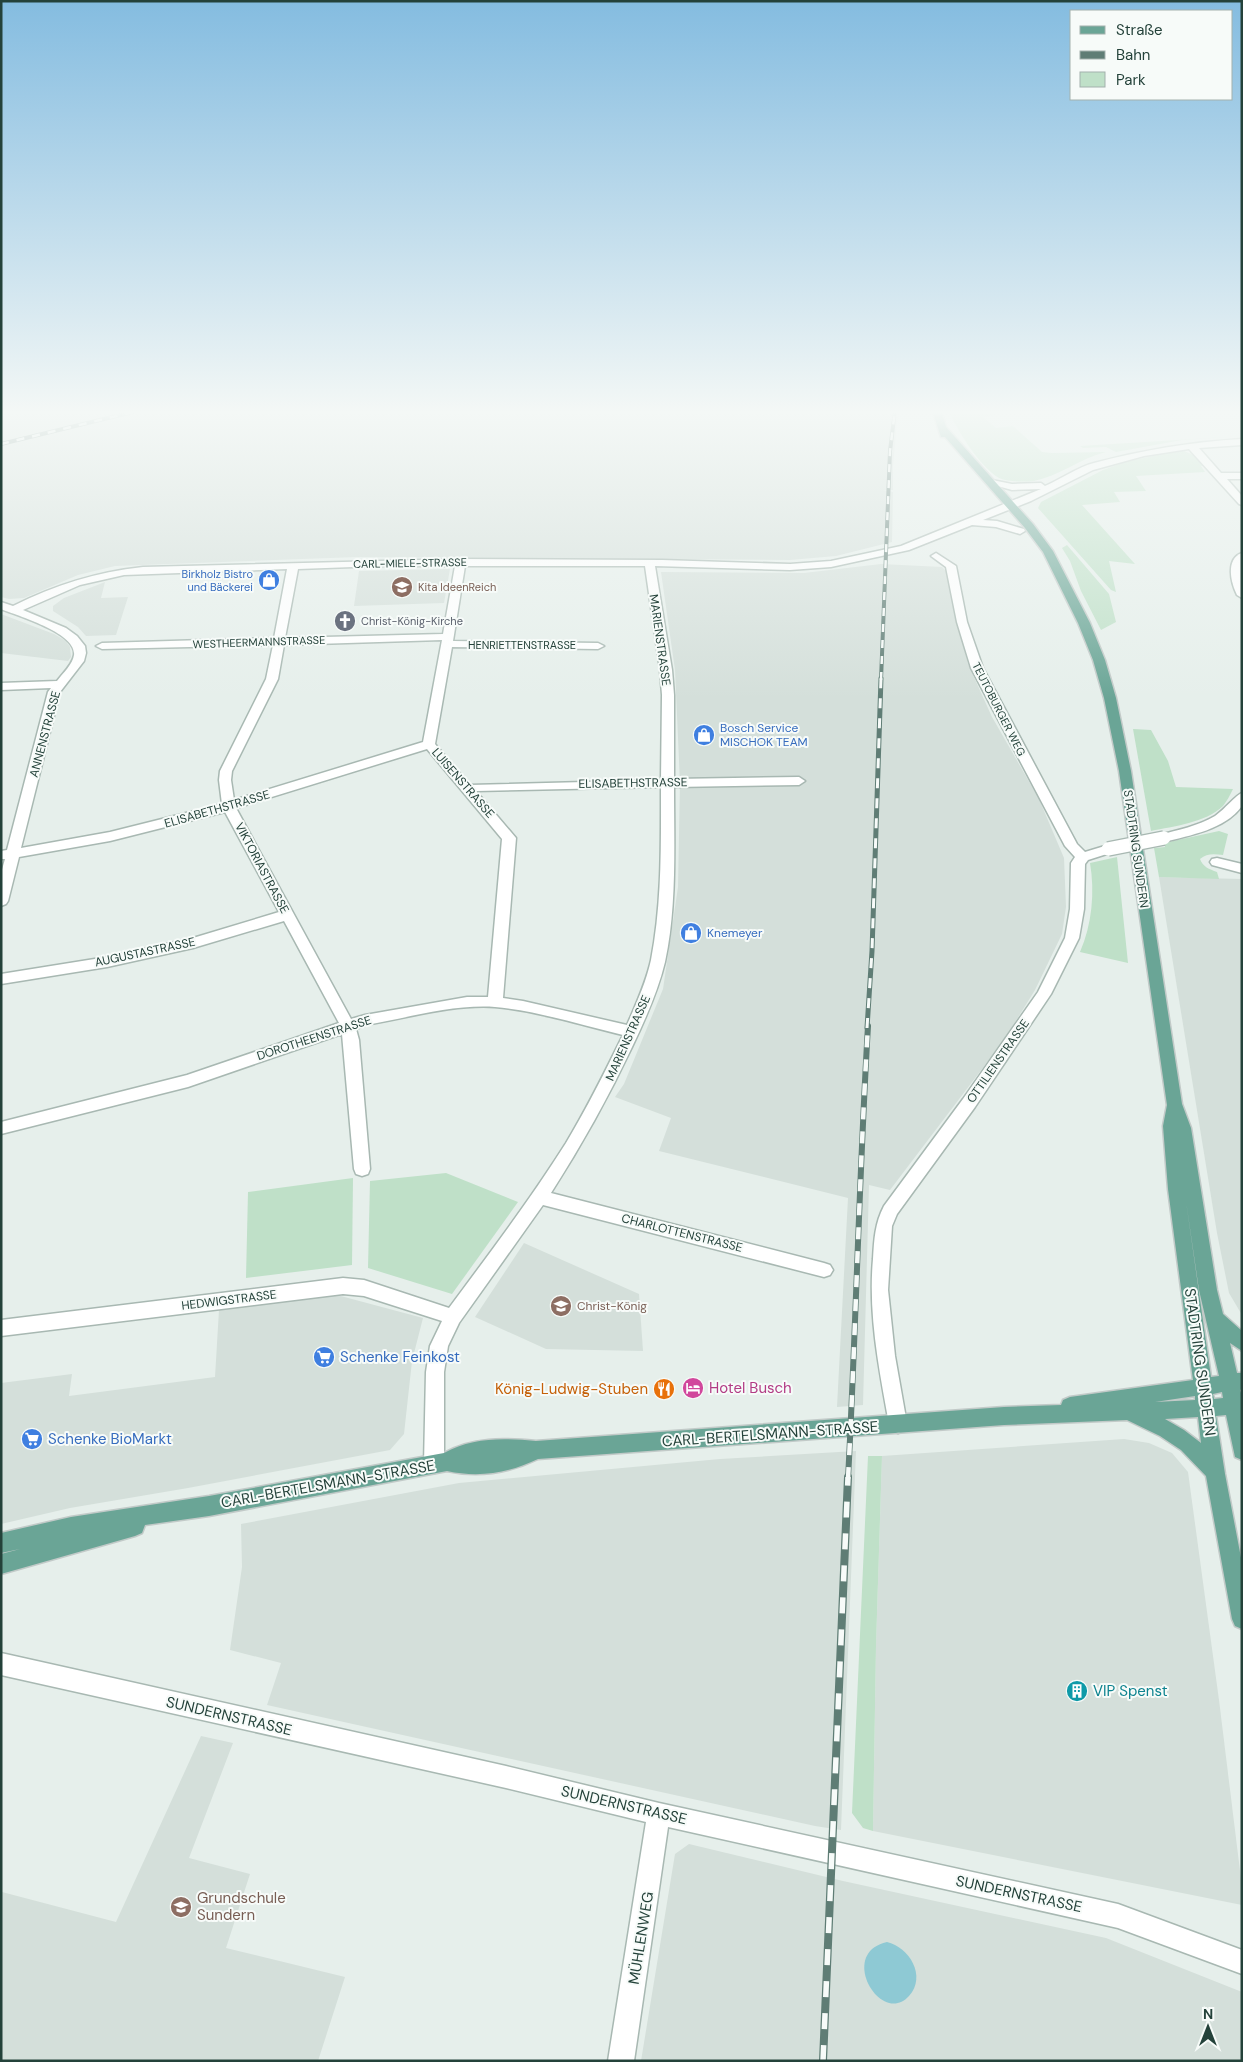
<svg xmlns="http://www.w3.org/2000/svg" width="1243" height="2062" viewBox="0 0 1243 2062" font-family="'DM Sans',sans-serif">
<rect width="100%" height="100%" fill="#e6efeb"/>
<g fill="#d4dfda">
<polygon points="1,410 900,410 897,422 893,466 893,490 883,490 893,492 892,542 836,556 790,560 358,557 115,566 78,575 24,598 9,599 1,597"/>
<polygon points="881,564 942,567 947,572 957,622 968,664 992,717 1039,799 1064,858 1066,907 1062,934 1035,990 1004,1040 890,1190 869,1185 863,1405 837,1407 848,1198 659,1151 671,1118 615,1097 624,1084 663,989 678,887 680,783 675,670 661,572 804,573"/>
<polygon points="450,569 444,603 354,606 359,571"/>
<polygon points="105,582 101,598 128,597 116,635 86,636 78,627 53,611 53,606 64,598"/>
<polygon points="1,614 54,634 66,641 70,647 71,657 68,661 1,653"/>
<polygon points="1159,877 1242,879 1242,1315 1229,1293 1217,1233"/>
<polygon points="524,1243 639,1294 643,1351 546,1349 475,1317"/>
<polygon points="337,1295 423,1318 412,1361 404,1434 390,1450 188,1488 70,1508 1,1524 1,1383 72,1374 69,1396 215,1377 219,1310"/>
<polygon points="1124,1439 1149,1443 1172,1453 1188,1472 1219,1700 1242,1887 1242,1905 873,1831 876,1646 882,1456"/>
<polygon points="856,1451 841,1830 815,1826 267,1705 281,1663 230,1650 242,1567 241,1524 459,1483 720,1459"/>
<polygon points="201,1736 233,1743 189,1858 250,1874 226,1948 345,1977 318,2061 1,2061 2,1892 116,1922"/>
<polygon points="689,1844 843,1881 1106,1938 1242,1992 1242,2061 641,2061 675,1854"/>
</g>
<g fill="#bfe0c8">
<path d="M948,410H992L996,415L983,417L996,428L1013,426L1042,452L1052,453L1106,452C1081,458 1059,476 1034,481C1024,482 1008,482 999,478C979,466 958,431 948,410Z"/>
<polygon points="1242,436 1182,440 1116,452 1106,447 1083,448 1080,446"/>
<polygon points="1181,450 1194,455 1204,466 1201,466 1205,472 1136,476 1146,491 1114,492 1120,502 1082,505 1135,564 1109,561 1116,592 1111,590 1038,508 1041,502 1103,470 1125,462"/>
<polygon points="1067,545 1109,594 1116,622 1101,630 1081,591 1070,561 1062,548"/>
<path d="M1133,729L1151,730L1168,761L1176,787L1233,789C1230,795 1227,801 1223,806C1205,823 1174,826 1151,831Z"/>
<path d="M1219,831L1228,834L1223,855C1214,854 1207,853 1200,859C1203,867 1209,869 1217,872L1219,879L1159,877L1154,848L1165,847L1164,843Z"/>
<path d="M1117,857L1128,963L1080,952C1092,925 1095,892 1090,863Z"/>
<polygon points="446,1173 518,1202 452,1294 368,1268 370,1181"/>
<polygon points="353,1178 352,1265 246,1278 248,1192"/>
<polygon points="868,1456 882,1456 876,1646 873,1831 863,1828 852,1813"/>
</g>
<path fill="#8ec9d4" d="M887,1942C909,1947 927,1976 909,1996C881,2027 837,1953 887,1942Z"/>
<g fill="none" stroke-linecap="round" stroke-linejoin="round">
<g stroke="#a8b8b2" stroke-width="3">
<g id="minor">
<path d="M1242,439V445L1199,448L1221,473H1242V479H1227L1242,496V505L1239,504L1189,449L1144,456L1093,470L1031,501L983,520L997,521L1024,529L1025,531L1020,534L996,527L972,525L909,550L831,567L790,570L655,566L672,670L674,695V779L799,777L805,781L799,785L674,787C674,844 677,907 665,962C658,991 645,1020 632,1047C608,1098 581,1146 551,1193L824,1263L830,1265L833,1270L830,1275L824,1277L543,1205L459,1323L448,1346L444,1372V1464L441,1470L434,1473L427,1470L424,1464L426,1372L430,1346L442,1321L364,1296L343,1294L1,1336V1320L343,1278L364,1280L449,1308C489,1254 530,1200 566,1143C587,1108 605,1072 623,1035C581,1025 538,1011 495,1007C454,1004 407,1018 366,1025L356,1029L359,1040L370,1169L368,1174L362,1176L356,1174L354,1169L342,1034L188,1087L1,1134V1122L187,1075L339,1023L284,921L193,948L107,967L1,984V974L107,957L193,938L279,912L225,812L110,841L19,857L8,901L6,904L1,906V873L5,859H1V851L7,850L48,692L51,688L1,690V683L57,681C63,673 73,664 74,655C77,633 18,616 1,609V602L13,606C55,585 96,572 143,567L461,559L662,560L790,564L831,561L901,546L1041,489L1012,490L987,483V479L1012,484L1041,483L1045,486C1061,479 1078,467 1094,463C1143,450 1191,442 1242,439ZM381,566H455L443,634L285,638L298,569ZM465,566H645L660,670L662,695L661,780L470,785L435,744L452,647L598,649L604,646L598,643L453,641ZM287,569L274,638L102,643L96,646L102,649L273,645L266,679L220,771L219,780L222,804L110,832L21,848L60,692L84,661L86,653L85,646L77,636L66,628L23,610L80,585L124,575ZM442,640L423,742L234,800L231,780L232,771L278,679L284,645ZM427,749L502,839L488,997H467L365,1015L351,1019L236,808ZM661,787C661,845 662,904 651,960C646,983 636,1004 627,1025L523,1001L503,998L516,838L476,791Z"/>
<path d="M936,553L956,566L967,622L983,668L1077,844L1085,852L1108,845L1115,849L1113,852L1088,860L1085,864L1084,909L1079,938L1051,994L975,1107L897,1214L892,1226L888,1290L895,1356L907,1424L905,1430L898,1433L891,1430L889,1424C879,1369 868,1314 873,1259C874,1240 875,1223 884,1206L963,1099L1038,992L1065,938L1070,909L1071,863L1075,857L1065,846L971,668L957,622L946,567L931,556Z"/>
<path d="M1242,553V598L1237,595C1231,583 1225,559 1242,553Z"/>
<path d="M1242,793V806C1224,830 1191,835 1164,842L1157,838L1159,835C1178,830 1198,826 1215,816C1224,810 1236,795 1242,793Z"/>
<polygon points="1217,858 1242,864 1242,873 1212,865 1210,862 1212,859"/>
<polygon points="1,1653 506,1766 659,1803 1118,1904 1242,1950 1242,1974 1118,1928 668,1827 634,2061 608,2061 646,1822 506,1788 1,1675"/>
</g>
</g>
<g stroke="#c2cac8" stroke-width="3">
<path id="major" d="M932,410H941L946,427L1033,524L1053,551L1090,623L1105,660L1116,698L1131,771L1182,1104L1191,1128L1217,1290L1223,1314L1242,1331V1351L1230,1343L1237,1373H1242V1389L1240,1390L1242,1396V1460L1235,1457L1226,1415L1216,1416L1225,1474L1242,1563V1629L1235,1626L1232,1619L1206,1476L1181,1450L1160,1436L1127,1420L1004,1425L538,1459C509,1473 479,1478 447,1471L209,1516L145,1525L142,1533L135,1536L1,1574V1554L20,1549L1,1553V1533L71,1517L209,1496L444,1453C472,1437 504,1438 536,1441L1004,1407L1061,1405L1063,1400L1070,1397L1193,1380L1168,1189L1163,1126L1167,1105L1119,771L1104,698L1093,660L1078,623L1043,552L1025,528L945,437H941ZM1186,1201L1199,1290L1219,1376L1211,1377ZM1222,1392L1223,1398L1214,1399L1213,1394ZM1195,1396V1400L1155,1402ZM1198,1417L1201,1443L1184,1430L1165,1419Z"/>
</g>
<use href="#minor" fill="#fff" fill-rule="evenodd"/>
<use href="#major" fill="#6aa596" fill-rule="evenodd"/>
<g stroke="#5f7d75" stroke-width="4">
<g id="rail-far3">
<polyline points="1,412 5,410"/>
<polyline points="1,444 141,410"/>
<polyline points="881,680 890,451 895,410"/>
</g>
</g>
<g stroke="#5f7d75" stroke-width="5">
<polyline id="rail-far2" points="867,1028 872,951 881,678"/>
</g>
<g stroke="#5f7d75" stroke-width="6">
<path id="rail-far1" d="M848,1479C856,1328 859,1177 868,1026"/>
</g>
<g stroke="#5f7d75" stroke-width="8">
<polyline id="rail" points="823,2061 848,1477"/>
</g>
<use href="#rail-far3" stroke="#f7fbf9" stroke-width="2.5" stroke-dasharray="8" stroke-linecap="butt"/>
<use href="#rail-far2" stroke="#f7fbf9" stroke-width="3" stroke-dasharray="10" stroke-linecap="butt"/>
<use href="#rail-far1" stroke="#f7fbf9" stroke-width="4.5" stroke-dasharray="12" stroke-linecap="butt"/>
<use href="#rail" stroke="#f7fbf9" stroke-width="5.5" stroke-dasharray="16" stroke-linecap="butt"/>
<g stroke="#a8b8b2" stroke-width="16" stroke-linecap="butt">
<polyline id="minor-bridge" points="1108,849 1164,838"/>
</g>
<use href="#minor-bridge" stroke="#fff" stroke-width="13"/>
</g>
<linearGradient id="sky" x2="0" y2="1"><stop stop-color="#84bce0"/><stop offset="0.59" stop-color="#f4f8f6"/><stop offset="1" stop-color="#f4f8f6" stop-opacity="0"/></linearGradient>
<rect width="1243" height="699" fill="url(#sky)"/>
<defs>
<g id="shop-disc" transform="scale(1.125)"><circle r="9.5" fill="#3f7fe0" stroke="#f7fbf9"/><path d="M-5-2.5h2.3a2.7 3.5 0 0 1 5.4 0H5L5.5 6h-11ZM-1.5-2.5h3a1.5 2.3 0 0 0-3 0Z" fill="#fff"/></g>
<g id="school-disc" transform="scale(1.125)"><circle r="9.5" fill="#8d6e63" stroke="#f7fbf9"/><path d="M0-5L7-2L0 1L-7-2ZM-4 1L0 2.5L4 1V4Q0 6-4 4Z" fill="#fff"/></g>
<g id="church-disc" transform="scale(1.125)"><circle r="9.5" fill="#6b7280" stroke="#f7fbf9"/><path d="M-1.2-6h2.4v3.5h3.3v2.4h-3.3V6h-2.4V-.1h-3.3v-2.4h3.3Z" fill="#fff"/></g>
<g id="supermarket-disc" transform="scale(1.125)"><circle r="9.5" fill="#3f7fe0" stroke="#f7fbf9"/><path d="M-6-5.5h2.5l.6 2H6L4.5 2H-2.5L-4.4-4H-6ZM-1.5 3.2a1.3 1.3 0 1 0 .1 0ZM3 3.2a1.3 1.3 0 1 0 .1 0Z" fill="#fff"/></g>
<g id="hotel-disc" transform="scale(1.125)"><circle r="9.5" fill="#d1479c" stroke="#f7fbf9"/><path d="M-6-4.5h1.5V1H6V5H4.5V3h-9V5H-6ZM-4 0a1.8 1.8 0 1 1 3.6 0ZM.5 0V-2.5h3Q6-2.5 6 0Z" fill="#fff"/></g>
<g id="restaurant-disc" transform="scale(1.125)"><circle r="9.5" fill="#e8710a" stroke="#f7fbf9"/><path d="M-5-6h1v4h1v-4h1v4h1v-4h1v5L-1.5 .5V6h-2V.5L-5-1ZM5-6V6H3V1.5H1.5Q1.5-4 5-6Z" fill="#fff"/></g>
<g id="building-disc" transform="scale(1.125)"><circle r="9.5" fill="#0f9aa8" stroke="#f7fbf9"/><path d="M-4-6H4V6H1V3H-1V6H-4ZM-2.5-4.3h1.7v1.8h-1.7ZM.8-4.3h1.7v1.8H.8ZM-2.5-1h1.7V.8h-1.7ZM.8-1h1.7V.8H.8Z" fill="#fff"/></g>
</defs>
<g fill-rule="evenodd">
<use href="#shop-disc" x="269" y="580"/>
<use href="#school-disc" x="402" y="587"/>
<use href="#church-disc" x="345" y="621"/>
<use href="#shop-disc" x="704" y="735"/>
<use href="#shop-disc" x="691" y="933"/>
<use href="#school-disc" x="561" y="1306"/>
<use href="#supermarket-disc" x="324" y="1357"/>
<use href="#hotel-disc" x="693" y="1388"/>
<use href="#restaurant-disc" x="664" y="1389"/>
<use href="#supermarket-disc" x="32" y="1439"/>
<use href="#building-disc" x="1077" y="1691"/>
<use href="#school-disc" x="181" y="1907"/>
</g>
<g text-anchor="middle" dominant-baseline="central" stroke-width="4" stroke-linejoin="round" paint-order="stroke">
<g font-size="11" fill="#24423a" stroke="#f7fbf9">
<text transform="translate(410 563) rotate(-1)">CARL-MIELE-STRASSE</text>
<text transform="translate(259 642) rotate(-2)">WESTHEERMANNSTRASSE</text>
<text x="522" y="645">HENRIETTENSTRASSE</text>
<text transform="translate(999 709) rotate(63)">TEUTOBURGER WEG</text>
</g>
<g font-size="11" fill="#366cbe" stroke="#f7fbf9" text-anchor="end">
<text x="253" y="574">Birkholz Bistro<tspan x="253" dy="13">und Bäckerei</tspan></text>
</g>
<g font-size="11" fill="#785e54" stroke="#f7fbf9" text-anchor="start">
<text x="418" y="587">Kita IdeenReich</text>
</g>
<g font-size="11" fill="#5b616d" stroke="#f7fbf9" text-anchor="start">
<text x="361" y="621">Christ-König-Kirche</text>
</g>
<g font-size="12" fill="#24423a" stroke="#f7fbf9">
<text transform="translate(660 640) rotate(82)">MARIENSTRASSE</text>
<text transform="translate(45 734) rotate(-75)">ANNENSTRASSE</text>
<text transform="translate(463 783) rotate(49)">LUISENSTRASSE</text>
<text transform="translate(633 783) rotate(-1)">ELISABETHSTRASSE</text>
<text transform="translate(217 809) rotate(-16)">ELISABETHSTRASSE</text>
<text transform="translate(1136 849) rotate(82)">STADTRING SUNDERN</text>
<text transform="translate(262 868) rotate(62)">VIKTORIASTRASSE</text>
<text transform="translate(145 952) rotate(-12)">AUGUSTASTRASSE</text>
<text transform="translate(314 1038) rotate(-18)">DOROTHEENSTRASSE</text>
<text transform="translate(628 1038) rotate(-66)">MARIENSTRASSE</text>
<text transform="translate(998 1061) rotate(-55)">OTTILIENSTRASSE</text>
<text transform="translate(682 1233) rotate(14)">CHARLOTTENSTRASSE</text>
<text transform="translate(229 1300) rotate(-7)">HEDWIGSTRASSE</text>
</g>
<g font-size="12" fill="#366cbe" stroke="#f7fbf9" text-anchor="start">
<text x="720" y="728">Bosch Service<tspan x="720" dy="14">MISCHOK TEAM</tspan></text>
<text x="707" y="933">Knemeyer</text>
</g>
<g font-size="12" fill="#785e54" stroke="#f7fbf9" text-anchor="start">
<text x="577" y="1306">Christ-König</text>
</g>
<g font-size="15" fill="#366cbe" stroke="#f7fbf9" text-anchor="start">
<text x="340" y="1357">Schenke Feinkost</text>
<text x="48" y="1439">Schenke BioMarkt</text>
</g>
<g font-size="15" fill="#24423a" stroke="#f7fbf9">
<text transform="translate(1200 1362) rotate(82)">STADTRING SUNDERN</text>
<text transform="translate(770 1434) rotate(-4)">CARL-BERTELSMANN-STRASSE</text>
<text transform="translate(328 1484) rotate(-10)">CARL-BERTELSMANN-STRASSE</text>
<text transform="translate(229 1716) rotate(13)">SUNDERNSTRASSE</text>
<text transform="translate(624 1805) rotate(13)">SUNDERNSTRASSE</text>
<text transform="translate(1019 1894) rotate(12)">SUNDERNSTRASSE</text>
<text transform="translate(641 1938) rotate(-81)">MÜHLENWEG</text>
</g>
<g font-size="15" fill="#b23c85" stroke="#f7fbf9" text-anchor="start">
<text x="709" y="1388">Hotel Busch</text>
</g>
<g font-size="15" fill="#c56008" stroke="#f7fbf9" text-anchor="end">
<text x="648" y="1389">König-Ludwig-Stuben</text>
</g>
<g font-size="15" fill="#0d838f" stroke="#f7fbf9" text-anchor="start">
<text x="1093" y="1691">VIP Spenst</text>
</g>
<g font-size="15" fill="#785e54" stroke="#f7fbf9" text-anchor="start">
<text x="197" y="1898">Grundschule<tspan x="197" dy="17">Sundern</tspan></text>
</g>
</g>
<rect width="1243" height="2062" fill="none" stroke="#24423a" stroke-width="5"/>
<rect x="1070" y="10" width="162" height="90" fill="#f7fbf9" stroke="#a3b1ad"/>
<rect x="1080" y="26" width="25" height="8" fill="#6aa596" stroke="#a3b1ad"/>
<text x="1116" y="35" font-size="15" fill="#24423a">Straße</text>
<rect x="1080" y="51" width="25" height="8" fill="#5f7d75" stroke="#a3b1ad"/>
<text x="1116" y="60" font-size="15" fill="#24423a">Bahn</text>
<rect x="1080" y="72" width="25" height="15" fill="#bfe0c8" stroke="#a3b1ad"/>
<text x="1116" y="85" font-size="15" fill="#24423a">Park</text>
<g transform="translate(1208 2027)" stroke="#f7fbf9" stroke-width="4" paint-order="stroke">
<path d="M0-4L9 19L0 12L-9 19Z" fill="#24423a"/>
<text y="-8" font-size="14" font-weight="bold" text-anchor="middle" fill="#24423a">N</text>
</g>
</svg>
